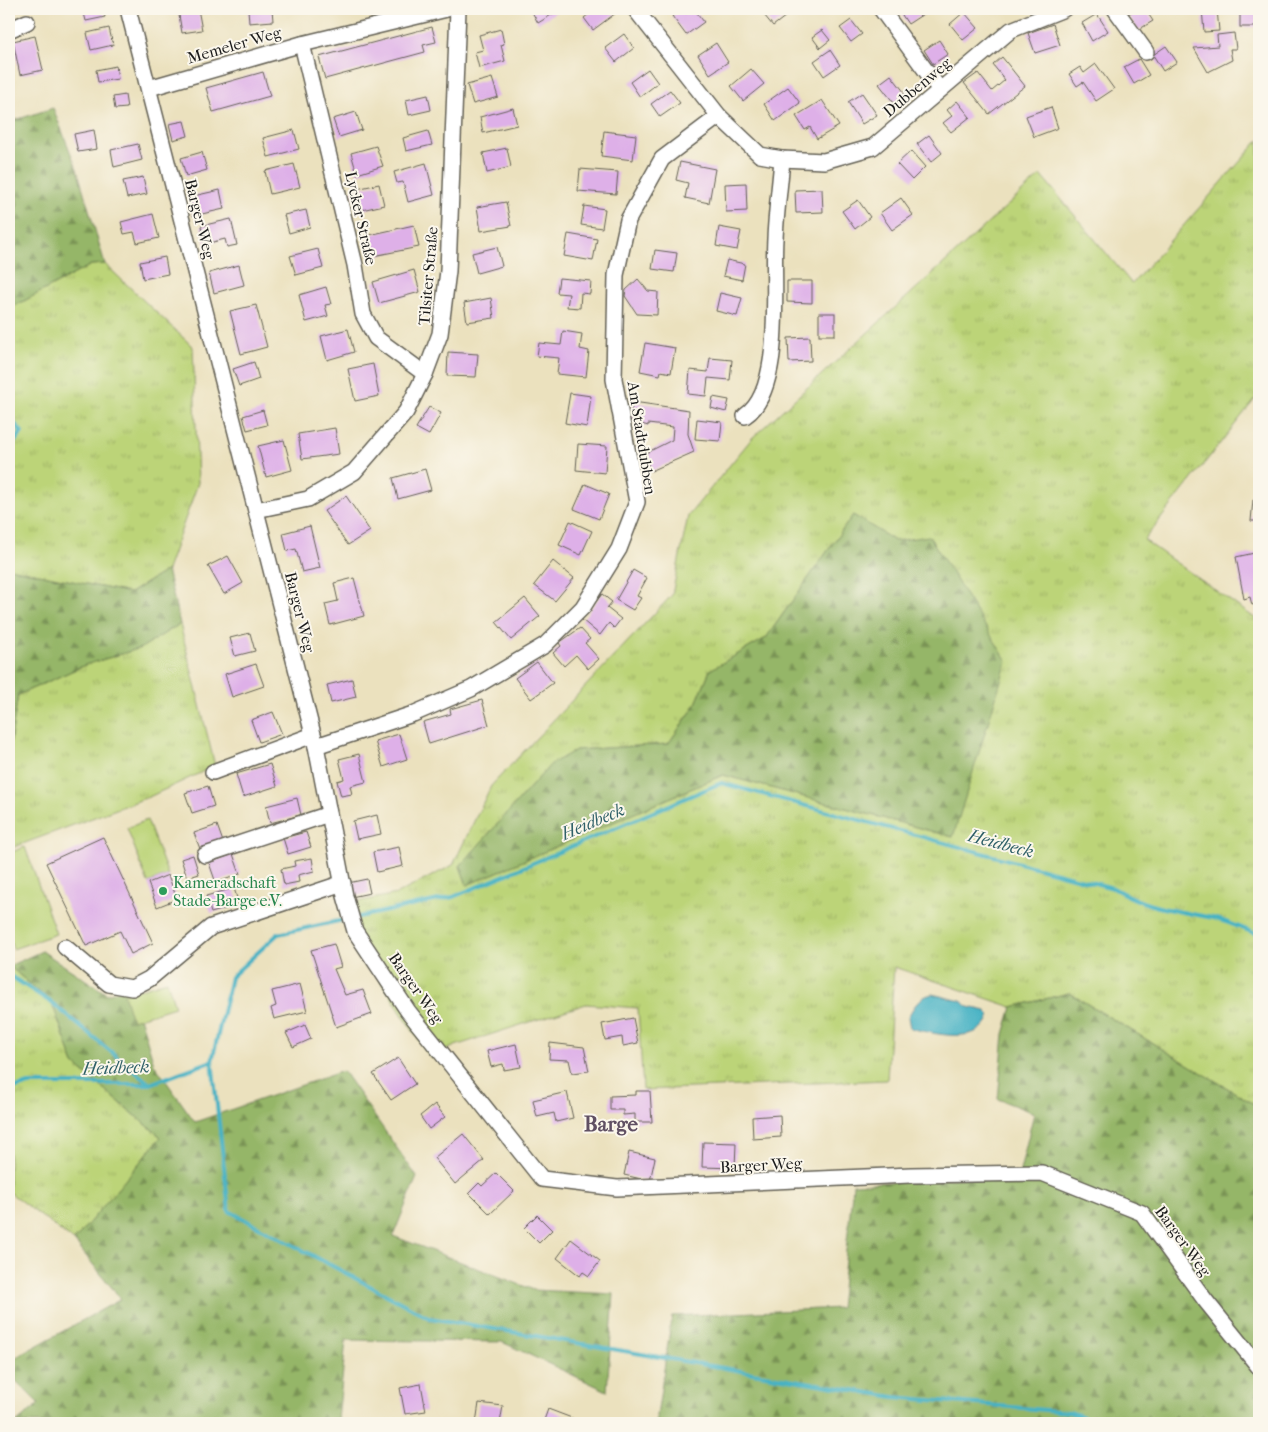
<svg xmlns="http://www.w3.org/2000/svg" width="1268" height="1432" viewBox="0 0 1268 1432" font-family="'IM FELL French Canon',serif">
<defs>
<pattern id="grass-tufts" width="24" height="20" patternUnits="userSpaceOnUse" patternTransform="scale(1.25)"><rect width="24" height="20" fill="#bcd478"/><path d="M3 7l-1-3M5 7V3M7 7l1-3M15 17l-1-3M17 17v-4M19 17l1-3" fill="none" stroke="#a1b567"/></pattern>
<pattern id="forest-firs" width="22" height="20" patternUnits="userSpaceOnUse" patternTransform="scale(1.25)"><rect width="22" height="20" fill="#95b668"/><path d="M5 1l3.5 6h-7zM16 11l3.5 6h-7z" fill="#799355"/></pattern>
</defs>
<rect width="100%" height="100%" fill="#fbf7ec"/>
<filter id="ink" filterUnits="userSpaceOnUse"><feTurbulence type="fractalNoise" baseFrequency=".02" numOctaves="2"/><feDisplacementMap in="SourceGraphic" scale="10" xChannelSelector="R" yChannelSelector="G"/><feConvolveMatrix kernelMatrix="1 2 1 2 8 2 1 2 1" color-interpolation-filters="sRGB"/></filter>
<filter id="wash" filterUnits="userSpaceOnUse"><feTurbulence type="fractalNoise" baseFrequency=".0096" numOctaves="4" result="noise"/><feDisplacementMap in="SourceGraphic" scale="20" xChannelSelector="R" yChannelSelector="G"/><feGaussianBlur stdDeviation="1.12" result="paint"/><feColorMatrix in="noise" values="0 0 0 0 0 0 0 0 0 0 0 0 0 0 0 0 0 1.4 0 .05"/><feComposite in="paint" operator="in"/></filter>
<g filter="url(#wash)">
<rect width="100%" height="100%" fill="#ebe1be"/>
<g fill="url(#grass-tufts)" stroke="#6c784a" fill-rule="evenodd">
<path d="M1259,140V394L1144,540L1259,621V814L1254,827L1259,829V1107L1069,993L1012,1007L894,967L887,1080L643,1090L638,1008L586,1004L455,1046L430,1058L346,926L341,905L397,894L453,865L491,786L672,595L688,516L753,437L1041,175L1132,284ZM853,515L895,541L953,837L723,775L467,885L460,866L538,779L576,750L668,744L695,706L710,670L766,638Z"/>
<polygon points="105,264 193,347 198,483 167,570 130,593 9,568 9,309 91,265"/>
<polygon points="180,624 215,766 151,796 9,849 9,751 18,695 85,665 141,648"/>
<polygon points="9,966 52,1003 74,1064 161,1137 74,1241 9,1192"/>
</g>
<g fill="url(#forest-firs)" stroke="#586942">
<polygon points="53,108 77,169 105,264 91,265 9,309 9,209 18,205 9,174 9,122"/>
<polygon points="853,515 895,541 929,536 1007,661 953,837 723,775 467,885 460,866 551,764 576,750 668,744 695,706 710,670 766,638"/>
<polygon points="9,568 130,593 167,570 180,624 141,648 85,665 18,695 9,751"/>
<polygon points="42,951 107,994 131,986 154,1064 195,1122 343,1071 417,1177 393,1236 534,1290 614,1294 607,1391 502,1342 346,1340 338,1420 351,1423 16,1423 39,1404 9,1374 9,1361 121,1299 74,1241 161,1137 74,1064 52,1003 9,966"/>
<polygon points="1069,993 1259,1107 1259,1423 1211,1423 1195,1418 1182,1423 656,1423 672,1316 840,1308 853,1184 1019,1175 1034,1113 998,1099 1004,1034 1012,1007"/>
</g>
<g fill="#bcd478" stroke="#6c784a">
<polygon points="147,820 168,875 148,883 127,828"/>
<polygon points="25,847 56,934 13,949 9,936 9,853"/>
<polygon points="167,981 175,1007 132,1020 124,994"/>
</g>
<path fill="#47b2c4" stroke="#326770" d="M932,994L961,1001L969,1007L986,1011L990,1015C982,1046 934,1034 910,1028L908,1017C914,1006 919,997 932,994Z"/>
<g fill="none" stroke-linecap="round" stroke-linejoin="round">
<g stroke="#47b2c4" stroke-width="4">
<polyline points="9,417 22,432 9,449"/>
<path d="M354,918L453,897L721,783L1113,888C1150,909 1169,909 1208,917C1225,920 1243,929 1259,935"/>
<polyline points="9,975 52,1003 150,1084"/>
<polyline points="212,1061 229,1211 430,1318 894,1397 1069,1412 1102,1423"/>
<polyline points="9,1090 29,1084 150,1084 212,1061 231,977 278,934 348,919"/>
</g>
</g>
<g id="blocks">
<g fill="#deb0e8">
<polygon points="83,9 103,9 105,17 86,21"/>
<polygon points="178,9 198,9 202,30 182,33"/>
<polygon points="248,9 272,9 273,21 249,23"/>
<polygon points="533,9 561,9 538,23 531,10"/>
<polygon points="595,9 612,9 616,13 593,30 584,18"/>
<polygon points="683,9 694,9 704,22 686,35 672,16"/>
<polygon points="762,9 780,9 786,16 773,26 760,10"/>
<polygon points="898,9 931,9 908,24"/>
<polygon points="1136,9 1145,9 1153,21 1138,30 1128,14"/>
<polygon points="1202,9 1217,9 1219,31 1204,32"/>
<rect x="1240" y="9" width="19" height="18"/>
<polygon points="964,12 978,28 963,40 950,24"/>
<polygon points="1097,14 1108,31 1092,41 1082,23"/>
<polygon points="851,20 862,34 851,42 840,28"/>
<polygon points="1053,24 1060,45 1035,53 1028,33"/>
<polygon points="432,27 436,42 423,45 425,52 325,79 319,57"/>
<polygon points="109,28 113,45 91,50 87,33"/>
<polygon points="501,29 504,44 501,45 505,61 479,68 475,52 483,50 479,35"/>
<polygon points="822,30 830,40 820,48 812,37"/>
<polygon points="1234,33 1236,49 1230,49 1232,60 1208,72 1194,48 1218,46 1217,35"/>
<polygon points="624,34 634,48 616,62 605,48"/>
<polygon points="35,36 43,70 20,75 13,41"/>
<polygon points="939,40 948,54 933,64 924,50"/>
<polygon points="716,43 728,62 710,74 698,55"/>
<polygon points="1166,46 1177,62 1163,71 1153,55"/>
<polygon points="830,50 840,65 824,76 814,61"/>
<polygon points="1002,57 1025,86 989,114 964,83 978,73 992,91 1005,80 993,65"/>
<polygon points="1139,59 1149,75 1134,84 1124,67"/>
<polygon points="1096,64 1114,89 1096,101 1083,82 1077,86 1069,74 1080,67 1084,73"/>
<polygon points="116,66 118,79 98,82 96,70"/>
<polygon points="648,69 658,83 640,97 630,82"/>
<polygon points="751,69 764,84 743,101 731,86"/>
<polygon points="263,72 270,96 213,112 206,88"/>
<polygon points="891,75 905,93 894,103 879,84"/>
<polygon points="492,78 498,97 473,104 467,85"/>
<polygon points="788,87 800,103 775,121 764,104"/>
<polygon points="670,90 680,103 660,117 651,104"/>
<polygon points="862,93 877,115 862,124 848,102"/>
<polygon points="125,95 127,108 115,109 113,97"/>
<polygon points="428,95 431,110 409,115 406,100"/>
<polygon points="822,100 839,126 817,139 810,127 805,130 796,116"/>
<polygon points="957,101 970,117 951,132 943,123 952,116 947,110"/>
<polygon points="1051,107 1058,128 1034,137 1026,116"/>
<polygon points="513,108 517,125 483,133 480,117"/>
<polygon points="356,112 362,130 339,137 333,119"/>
<polygon points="184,121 188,136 173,140 169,124"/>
<polygon points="94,130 97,149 78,152 74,134"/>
<polygon points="294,130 299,149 268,157 263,138"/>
<polygon points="428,131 432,145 406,151 403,138"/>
<polygon points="604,131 636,135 633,160 601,156"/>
<polygon points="929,135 942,153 931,162 917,144"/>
<polygon points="138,144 142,160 114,167 111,150"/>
<polygon points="376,146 383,166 357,174 351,153"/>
<polygon points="507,148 511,167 487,173 483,153"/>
<polygon points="911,151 925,167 912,180 897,164"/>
<polygon points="202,152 207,170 186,176 181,158"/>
<polygon points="680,162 715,169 709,203 685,198 688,183 676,180"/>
<polygon points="426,163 434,195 408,202 403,182 397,183 394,172"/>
<polygon points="294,164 300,187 270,194 265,171"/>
<polygon points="580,169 618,172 616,194 578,191"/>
<polygon points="143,177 147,194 127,198 123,181"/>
<polygon points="746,183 747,211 726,212 725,184"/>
<polygon points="379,184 384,205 357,211 352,190"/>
<polygon points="822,189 823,212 796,213 795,190"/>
<polygon points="220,190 224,209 193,216 189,197"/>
<polygon points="901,198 913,215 892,230 880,213"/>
<polygon points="858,200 870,217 855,229 842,211"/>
<polygon points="506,202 511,226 481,231 477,207"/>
<polygon points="584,206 605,209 602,228 581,225"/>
<polygon points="306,210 310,227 289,233 284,215"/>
<polygon points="153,214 159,238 137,243 134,232 124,234 121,222"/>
<polygon points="231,219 237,245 227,247 225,239 205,244 201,226"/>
<polygon points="414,225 419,247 373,256 369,235"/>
<polygon points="719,227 741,231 737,250 716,246"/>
<polygon points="568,234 597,239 593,261 564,256"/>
<polygon points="497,247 502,266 477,273 472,253"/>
<polygon points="318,249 323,268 296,275 290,256"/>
<polygon points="655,250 677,253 674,272 652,269"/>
<polygon points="165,257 168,274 143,279 140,262"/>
<polygon points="727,260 745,264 742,280 723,276"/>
<polygon points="239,265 244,285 214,293 209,273"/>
<polygon points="414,270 420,292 379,303 373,282"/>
<polygon points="559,278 591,281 590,294 581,293 580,308 567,307 569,294 557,293"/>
<polygon points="638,279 648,291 658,292 657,315 637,314 625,296 626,290"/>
<polygon points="787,281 812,281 812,303 787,302"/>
<polygon points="326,287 331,304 325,305 328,316 306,322 299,295"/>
<polygon points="720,293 742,298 737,316 716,311"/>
<polygon points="491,298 494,318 467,322 464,303"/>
<polygon points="256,305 267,347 241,354 230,311"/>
<rect x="819" y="313" width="16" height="22"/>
<polygon points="348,329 354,352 327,360 321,336"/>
<polygon points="563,331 582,334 580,349 589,351 586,377 557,374 559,358 537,356 539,343 561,345"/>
<polygon points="810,337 811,361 789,362 788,338"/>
<polygon points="645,343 675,348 671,373 661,371 660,375 640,371"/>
<polygon points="448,352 478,354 476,377 447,376"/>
<polygon points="710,358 732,360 730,380 708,378 706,396 688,394 690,370 708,372"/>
<polygon points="254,362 259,379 239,386 233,369"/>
<polygon points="373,364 379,396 355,401 348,369"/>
<polygon points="570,393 591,396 587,427 565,423"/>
<polygon points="713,397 729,400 726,412 711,408"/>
<polygon points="633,402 689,410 688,434 694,452 651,471 644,454 672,440 673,427 648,424 648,426 629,420"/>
<polygon points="429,407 441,413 429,435 416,428"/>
<polygon points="263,410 267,425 247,430 243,416"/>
<polygon points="697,419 722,422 720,441 695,439"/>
<polygon points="335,428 339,454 302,459 298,434"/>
<polygon points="284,440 292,470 266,477 258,446"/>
<polygon points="578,444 607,446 605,473 576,470"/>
<polygon points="425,469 431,490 398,499 393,478"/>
<polygon points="585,484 609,494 599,519 574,509"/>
<polygon points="346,496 370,531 348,545 324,511"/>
<polygon points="1253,500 1259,500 1259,521 1251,521"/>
<polygon points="570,521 592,531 581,555 559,545"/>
<polygon points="310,526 320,568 302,572 296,549 287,551 283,533"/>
<polygon points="1259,552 1259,603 1252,605 1250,597 1244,599 1236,557"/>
<polygon points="228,556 243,583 224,594 208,566"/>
<polygon points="553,561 574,578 555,601 534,585"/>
<polygon points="633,570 647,578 637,596 641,598 633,610 616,600"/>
<polygon points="354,578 364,616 330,625 325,604 338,601 334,583"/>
<polygon points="602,594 612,602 607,608 621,619 614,628 609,623 600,635 582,620"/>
<polygon points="525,598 540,616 511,640 496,622"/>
<polygon points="580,628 590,639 585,643 599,659 588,669 576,655 564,666 553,653 561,646 559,643"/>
<polygon points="250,633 255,651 235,656 230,638"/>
<polygon points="537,662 553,683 531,699 515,678"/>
<polygon points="256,664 264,686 232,697 225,674"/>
<polygon points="352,679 356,697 331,703 327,685"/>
<polygon points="482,700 489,725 429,744 423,722 451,714 450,709"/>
<polygon points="273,712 282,734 259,742 251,720"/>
<polygon points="399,734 407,759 383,767 375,741"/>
<polygon points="359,754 366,782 350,786 352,794 341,796 337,781 344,779 339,759"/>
<polygon points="270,764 277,786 243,797 236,774"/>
<polygon points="208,786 214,806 192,813 185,793"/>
<polygon points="297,798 301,815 270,823 266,806"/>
<polygon points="377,815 381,834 357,839 353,821"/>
<polygon points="217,825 223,842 200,849 194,833"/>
<polygon points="306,832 311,847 288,854 283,838"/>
<polygon points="103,837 153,943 131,954 120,931 86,946 46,863"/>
<polygon points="399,847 403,866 377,872 373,852"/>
<polygon points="233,854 240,874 216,883 209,863"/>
<polygon points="193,855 199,874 187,878 181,859"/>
<polygon points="312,858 314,871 298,875 299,882 284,885 281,869 295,866 294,861"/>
<polygon points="168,875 177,899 157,907 148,883"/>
<polygon points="367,879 370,893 351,897 348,883"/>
<polygon points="234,888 239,905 211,913 206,896"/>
<polygon points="334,944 341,967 334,969 345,995 363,990 372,1014 336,1027 311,950"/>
<polygon points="300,984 307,1011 274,1019 271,1008 276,1006 272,991"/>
<polygon points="633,1018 638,1043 623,1046 622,1037 605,1040 602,1024"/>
<polygon points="305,1025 311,1039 293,1047 286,1033"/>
<polygon points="550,1043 584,1047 589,1071 572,1073 569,1060 549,1059"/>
<polygon points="516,1044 521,1067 504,1070 503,1064 491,1067 487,1051"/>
<polygon points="398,1058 415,1084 391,1100 373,1074"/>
<polygon points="636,1091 650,1091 652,1122 635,1122 635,1114 623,1115 623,1110 610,1110 610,1096 636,1095"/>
<polygon points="567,1092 573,1118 556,1122 554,1113 537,1117 533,1100"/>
<polygon points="435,1104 445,1117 429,1129 420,1116"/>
<polygon points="780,1115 781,1137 753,1139 752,1117"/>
<polygon points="463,1134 484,1160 455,1184 434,1158"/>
<polygon points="703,1142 736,1143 735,1168 702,1167"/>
<polygon points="629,1152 655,1158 650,1181 624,1175"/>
<polygon points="496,1173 514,1191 490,1214 469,1193 479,1183 482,1186"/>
<polygon points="537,1215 552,1230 539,1243 524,1228"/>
<polygon points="571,1239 600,1261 589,1276 583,1272 580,1276 557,1258"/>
<polygon points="421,1384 426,1411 405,1414 400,1388"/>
<polygon points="479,1403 503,1406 500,1423 476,1423"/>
<polygon points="548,1409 585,1423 543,1423"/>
</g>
</g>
</g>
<g filter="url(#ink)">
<use href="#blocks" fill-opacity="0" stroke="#646155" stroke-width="1"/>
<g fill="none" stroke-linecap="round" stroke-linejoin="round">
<g stroke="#646155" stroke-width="18">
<g id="minor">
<polyline points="128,9 316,746 345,896 355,931 408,1011 542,1179 617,1188 911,1175 1042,1173 1142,1213 1205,1300 1259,1367"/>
<polyline points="635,9 719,116 760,155 782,159 824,161 873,147 1011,30 1064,9"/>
<polyline points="881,9 940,90"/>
<polyline points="1115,9 1146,52"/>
<polyline points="9,30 27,22"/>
<polyline points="302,44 355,265 363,314 376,338 425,374"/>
<polyline points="149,88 302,44 447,9"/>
<path d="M745,416C785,390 772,282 775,239C776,212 780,186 782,159"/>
<polyline points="256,510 308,499 354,472 406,412 425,374 440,334 448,271 458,9"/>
<polyline points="316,746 413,714 471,689 545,645 583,607 619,549 637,502 614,379 616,275 628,220 662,159 719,116"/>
<polyline points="213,772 313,735"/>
<polyline points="205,855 329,814"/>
<polyline points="65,947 109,984 132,988 149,979 211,927 343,883"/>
</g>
</g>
<use href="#minor" stroke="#fff" stroke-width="15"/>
</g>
</g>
<circle fill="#2e9e5b" stroke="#fbf7ec" stroke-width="2" cx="163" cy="891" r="5"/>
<g text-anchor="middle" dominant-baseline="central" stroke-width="4" stroke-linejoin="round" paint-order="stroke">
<g font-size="16" fill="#1c1c1c" stroke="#fbf7ec">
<text transform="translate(234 45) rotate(-16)">Memeler Weg</text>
<text transform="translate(917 87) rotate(-40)">Dubbenweg</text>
<text transform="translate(361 218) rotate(77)">Lycker Straße</text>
<text transform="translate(200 219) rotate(76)">Barger Weg</text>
<text transform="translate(428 276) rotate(-85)">Tilsiter Straße</text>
<text transform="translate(642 438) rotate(81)">Am Stadtdubben</text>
<text transform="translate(300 612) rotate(76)">Barger Weg</text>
<text transform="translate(416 988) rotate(55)">Barger Weg</text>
<text transform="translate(761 1165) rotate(-3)">Barger Weg</text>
<text transform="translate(1183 1241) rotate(54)">Barger Weg</text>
</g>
<g font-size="16" fill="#27864d" stroke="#fbf7ec" text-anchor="start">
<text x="173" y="882">Kameradschaft<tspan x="173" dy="18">Stade-Barge e.V.</tspan></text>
</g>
<g font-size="18" font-style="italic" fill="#2f6068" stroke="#fbf7ec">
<text transform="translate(593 822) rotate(-23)">Heidbeck</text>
<text transform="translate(1001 844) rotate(15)">Heidbeck</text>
<text transform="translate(116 1068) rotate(-2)">Heidbeck</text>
</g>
<g font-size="21" font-weight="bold" fill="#605063" stroke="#fbf7ec">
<text x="611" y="1124">Barge</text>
</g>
</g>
<rect width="1268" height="1432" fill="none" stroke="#fbf7ec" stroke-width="30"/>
</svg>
